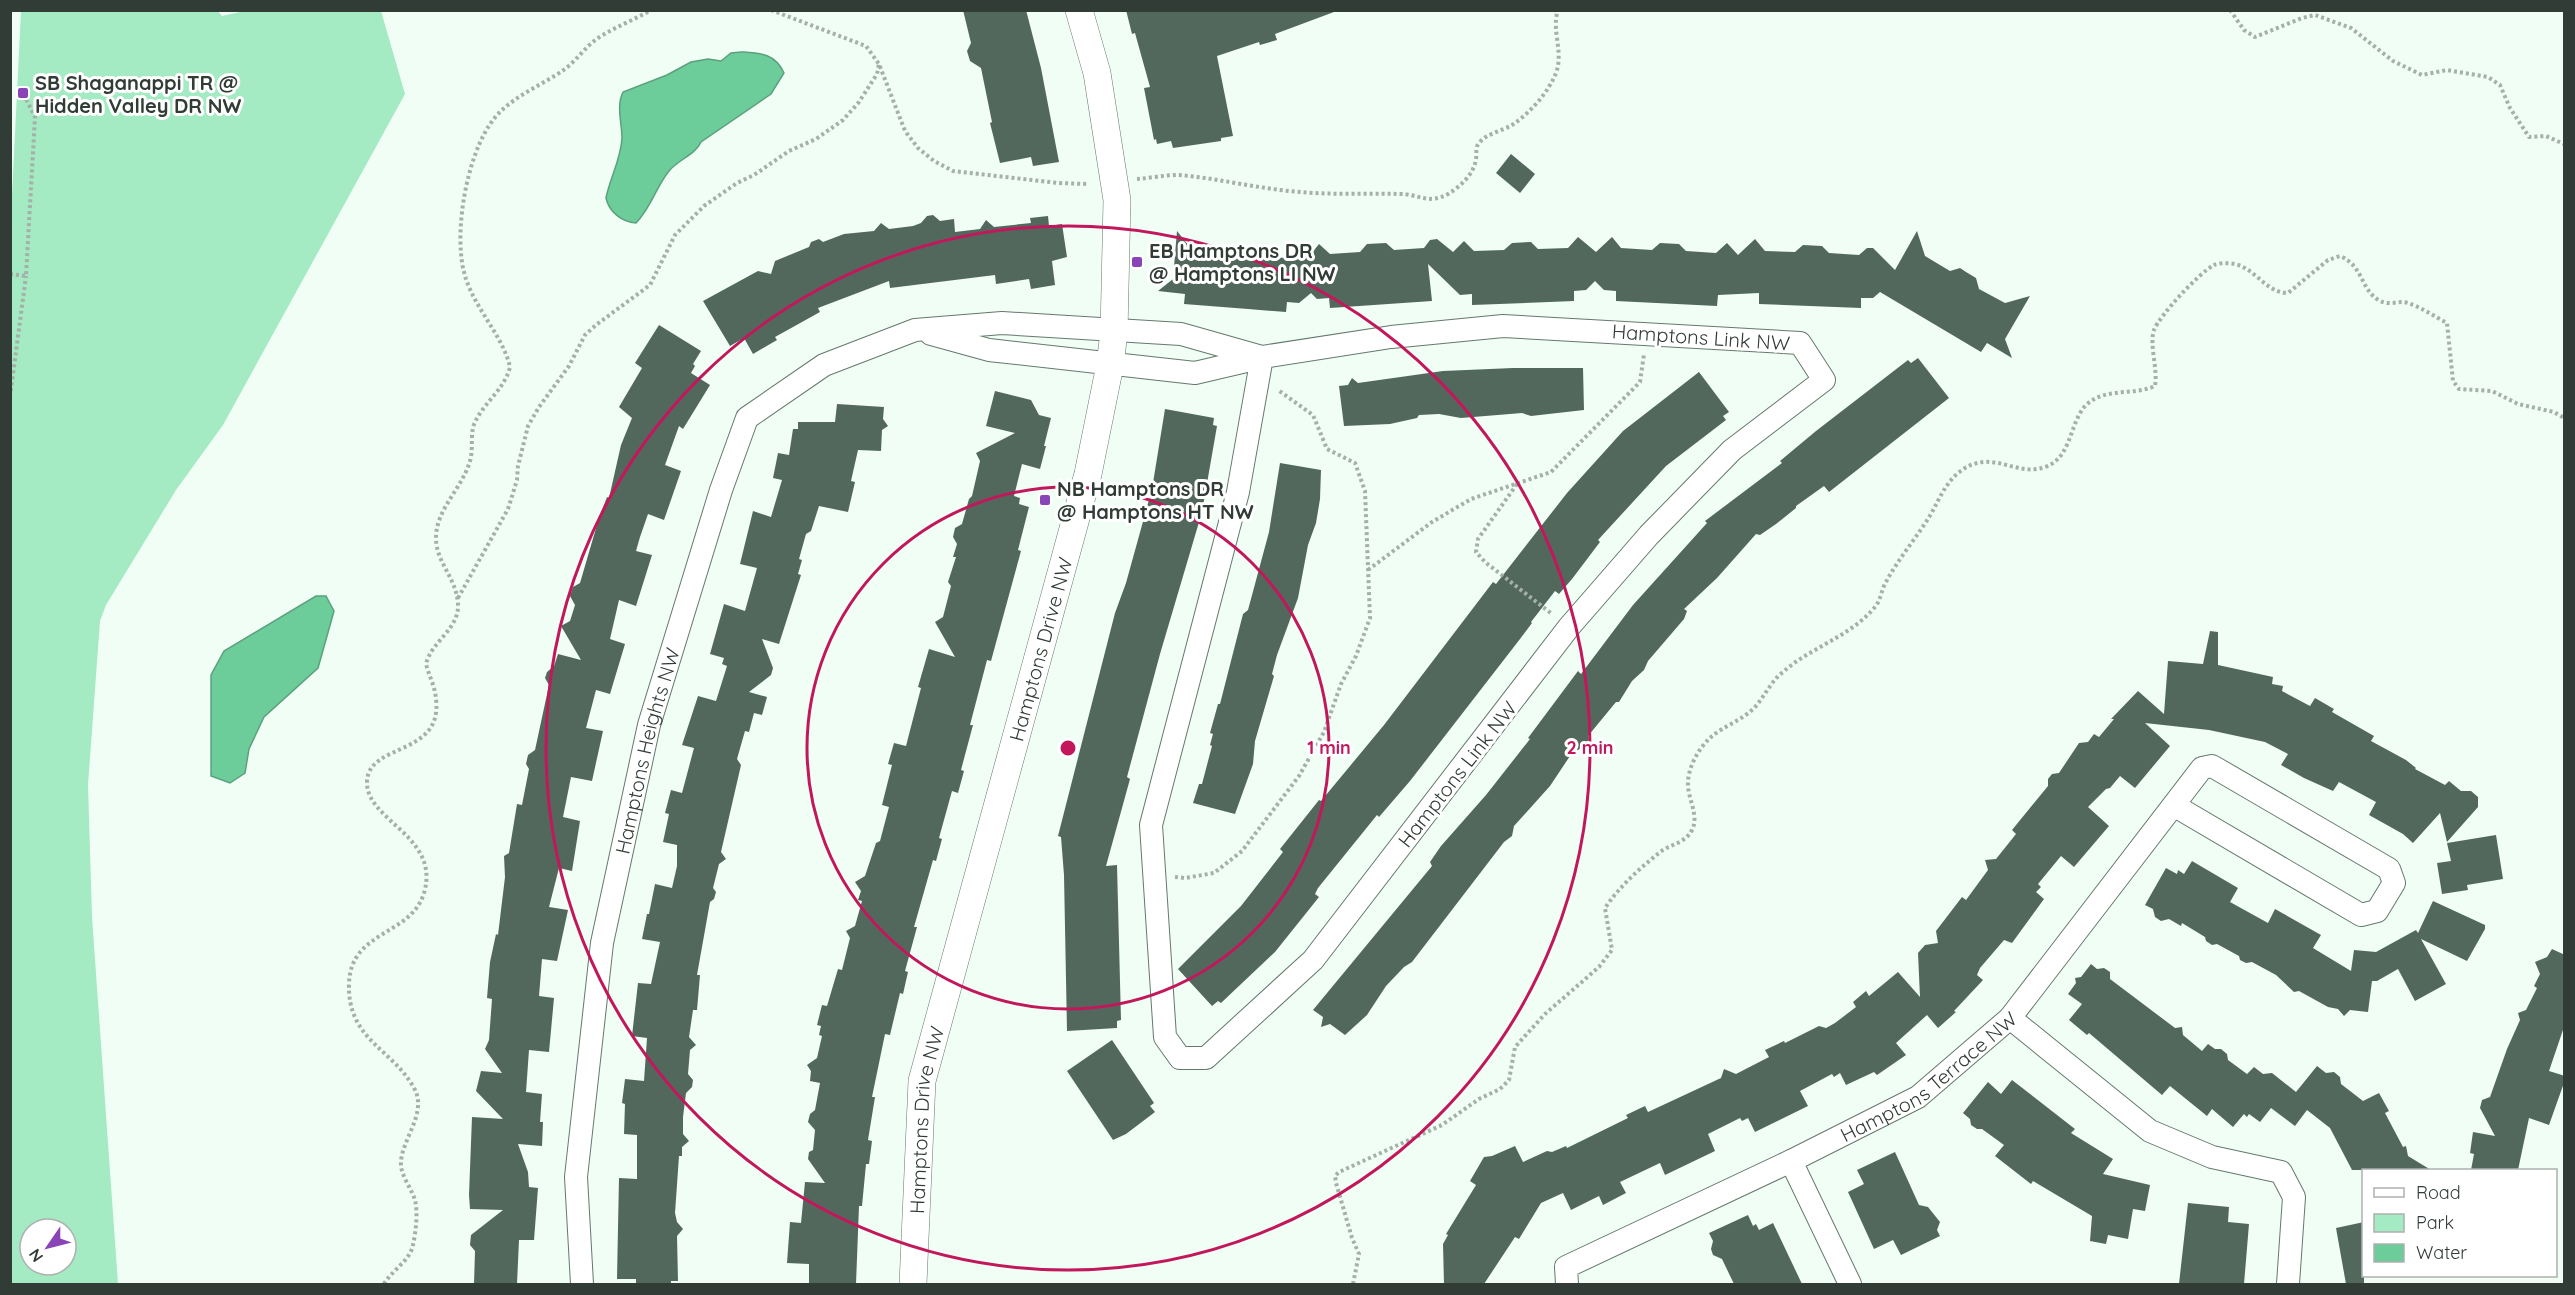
<svg xmlns="http://www.w3.org/2000/svg" width="2575" height="1295" viewBox="0 0 2575 1295" font-family="Quicksand,sans-serif">
<rect width="100%" height="100%" fill="#f0fef5"/>
<path fill="#a4eac2" fill-rule="evenodd" d="M217,10L222,16L249,10L381,11L405,94L223,425L176,490L106,605L100,621L88,785L92,917L118,1284H11L10,236L21,11ZM30,1229H66V1265H30Z"/>
<g fill="#6ccc9a" stroke="#5ba17c" stroke-width="1.5">
<path d="M741,52C760,53 775,53 784,73L771,94L701,142C696,154 678,160 669,171C656,187 651,208 636,223C622,222 609,212 606,198C610,178 621,159 622,138C622,123 616,106 623,92L667,75L691,62L708,59L721,61L731,53Z"/>
<polygon points="316,596 326,596 334,611 318,668 264,717 249,749 245,773 230,783 211,776 211,675 224,651"/>
</g>
<g fill="#53685c">
<polygon points="963,10 1026,10 1041,68 1059,162 1033,166 1031,157 1000,163 990,123 992,122 981,68 970,61 967,51 971,43"/>
<polygon points="1126,10 1333,10 1334,12 1275,34 1277,40 1260,45 1259,42 1217,56 1233,136 1221,138 1221,141 1173,148 1171,141 1157,144 1156,139 1154,140 1144,88 1150,87 1135,33 1132,34"/>
<polygon points="1511,154 1535,174 1520,193 1496,173"/>
<polygon points="933,215 940,221 954,219 955,232 980,229 986,220 994,227 1031,223 1030,218 1048,216 1049,226 1062,224 1067,257 1052,261 1055,285 1031,289 1029,279 996,284 995,275 890,288 889,281 818,308 820,312 775,337 777,340 753,354 744,338 730,346 703,301 758,271 771,274 775,261 809,247 811,242 819,239 823,242 844,234 874,231 881,223 889,229 913,226 921,223 927,216"/>
<polygon points="1177,231 1193,251 1222,253 1231,247 1250,249 1257,256 1286,258 1295,252 1311,254 1319,244 1330,254 1360,252 1367,244 1386,243 1394,250 1424,248 1430,240 1437,239 1453,252 1464,241 1474,251 1504,250 1512,243 1531,242 1538,249 1568,248 1578,237 1596,252 1612,237 1621,248 1652,250 1660,243 1679,244 1686,251 1716,253 1727,243 1738,255 1755,239 1765,251 1795,252 1803,245 1822,246 1829,253 1859,255 1867,248 1873,248 1895,270 1917,231 1925,256 1950,271 1960,268 1966,272 1976,278 1979,289 2005,303 2030,296 2005,339 2012,358 1987,343 1981,352 1880,292 1873,298 1861,298 1861,308 1759,304 1759,293 1718,295 1717,306 1616,301 1616,291 1604,290 1595,281 1586,290 1574,291 1574,301 1472,305 1472,294 1460,295 1428,264 1432,301 1330,308 1329,298 1317,299 1311,293 1299,303 1287,302 1286,312 1248,309 1184,304 1185,294 1158,291 1173,279"/>
<polygon points="659,325 701,351 693,364 695,366 691,373 710,385 683,429 679,426 665,465 681,471 664,520 648,514 640,537 636,551 652,555 636,606 619,600 610,639 625,644 610,694 596,690 586,728 603,731 592,781 571,777 563,817 580,821 572,871 559,868 549,907 568,910 557,961 542,959 539,996 554,998 549,1052 529,1050 526,1092 542,1094 540,1122 543,1122 542,1146 518,1144 528,1172 529,1187 538,1188 534,1240 519,1240 517,1284 474,1284 475,1251 470,1245 471,1235 503,1210 470,1209 469,1195 472,1117 503,1119 476,1091 481,1071 502,1073 485,1049 489,1040 492,999 487,998 490,962 496,934 498,935 505,877 504,856 509,853 517,804 522,805 529,769 526,764 528,755 535,750 549,685 545,678 547,672 554,666 558,654 581,660 561,626 570,621 575,605 570,596 573,587 580,583 599,518 607,497 609,498 621,445 632,418 619,407 642,368 635,363"/>
<polygon points="1918,358 1949,398 1829,492 1824,486 1796,506 1796,508 1776,524 1760,535 1756,534 1717,578 1684,609 1687,611 1684,619 1648,661 1644,670 1632,681 1619,702 1616,702 1588,736 1589,740 1576,752 1574,750 1550,786 1514,826 1512,836 1504,842 1412,962 1404,967 1386,986 1367,1015 1345,1035 1330,1024 1321,1027 1323,1017 1313,1010 1432,866 1430,862 1441,846 1486,795 1530,739 1528,738 1578,671 1581,674 1633,605 1707,523 1705,521 1782,463 1780,461 1816,431 1908,360 1911,363"/>
<polygon points="1513,368 1583,368 1584,410 1531,416 1522,413 1461,418 1439,414 1419,415 1417,418 1390,424 1344,426 1339,386 1348,385 1352,378 1358,383 1443,371"/>
<polygon points="1699,372 1729,412 1723,416 1726,420 1666,466 1598,540 1600,542 1572,579 1559,594 1555,591 1531,622 1532,623 1520,639 1410,781 1379,817 1377,815 1318,888 1315,894 1319,897 1275,952 1221,1003 1218,1001 1212,1006 1178,969 1241,906 1283,852 1280,849 1319,800 1321,801 1384,725 1493,582 1496,584 1567,493 1623,431"/>
<polygon points="995,391 1031,400 1039,415 1051,418 1044,446 1046,446 1040,469 1022,464 1014,496 1020,498 1019,504 1029,507 1018,550 1021,551 991,661 987,660 970,725 973,725 961,770 964,771 958,793 952,791 939,838 942,839 936,861 933,860 914,927 917,927 905,971 908,972 903,994 900,993 890,1035 885,1034 872,1097 875,1097 868,1140 872,1141 869,1164 866,1164 862,1206 859,1206 856,1284 809,1284 809,1264 787,1263 790,1222 801,1223 805,1182 825,1183 808,1159 809,1152 813,1150 815,1130 808,1122 810,1114 815,1110 820,1083 810,1081 811,1071 807,1065 817,1058 822,1036 819,1035 821,1026 817,1025 822,1005 827,1006 838,969 842,970 850,938 846,931 855,926 862,901 858,900 861,891 855,882 865,876 876,843 880,841 889,807 882,805 892,765 888,764 894,743 906,746 921,688 918,687 929,649 955,657 935,622 943,617 951,586 948,582 956,557 953,557 957,544 953,537 955,528 962,524 969,499 972,496 980,461 976,453 1015,433 986,426"/>
<polygon points="837,404 884,407 883,419 888,426 882,430 881,451 858,450 851,481 855,482 848,512 819,506 811,531 806,534 799,559 802,560 798,574 801,575 779,644 762,639 773,668 771,675 749,692 767,697 762,715 754,713 749,732 745,731 737,759 741,765 721,852 726,859 719,864 713,888 716,892 714,899 710,902 697,975 700,975 697,1010 693,1010 689,1037 696,1045 690,1050 688,1074 693,1080 692,1087 686,1093 683,1117 683,1134 689,1141 682,1147 682,1156 679,1156 675,1213 677,1222 683,1229 677,1236 678,1281 671,1281 671,1284 636,1284 636,1279 617,1279 619,1178 637,1179 637,1135 624,1134 625,1104 622,1103 625,1079 644,1081 647,1038 632,1036 638,983 651,984 660,942 642,939 647,914 649,914 655,884 672,888 677,866 677,845 663,842 669,814 665,813 671,790 682,793 694,748 682,745 698,696 716,701 727,666 722,664 724,658 710,654 724,604 745,611 757,568 740,564 753,511 771,517 782,480 773,478 778,453 789,455 793,429 798,429 798,422 835,422"/>
<polygon points="1165,409 1214,418 1213,425 1217,426 1202,512 1160,654 1127,777 1130,779 1106,866 1117,865 1121,1020 1117,1021 1117,1028 1067,1031 1064,875 1061,837 1058,836 1115,613 1126,583 1152,489"/>
<polygon points="1280,463 1321,470 1320,499 1316,523 1308,545 1298,598 1277,655 1272,674 1274,676 1255,741 1253,764 1235,814 1193,803 1199,784 1202,784 1212,746 1210,745 1213,734 1210,733 1218,704 1220,704 1243,614 1248,610 1269,532"/>
<polygon points="2210,631 2218,632 2218,665 2273,677 2272,684 2283,686 2282,691 2310,706 2315,698 2334,709 2332,712 2374,736 2371,741 2406,760 2416,768 2415,769 2445,785 2449,781 2461,791 2471,791 2478,797 2478,807 2447,842 2440,813 2413,843 2403,834 2369,815 2376,802 2339,782 2333,791 2304,778 2281,765 2288,754 2265,742 2209,730 2145,723 2170,746 2135,788 2120,776 2110,788 2106,789 2088,807 2109,826 2074,867 2061,856 2038,884 2041,887 2036,892 2044,899 2012,943 2004,940 1980,968 1977,975 1983,980 1954,1011 1956,1012 1938,1028 1927,1015 1896,1043 1906,1055 1877,1075 1874,1072 1846,1085 1840,1073 1834,1077 1832,1074 1800,1091 1808,1106 1755,1132 1748,1118 1742,1121 1740,1118 1708,1134 1715,1151 1665,1175 1660,1163 1620,1182 1626,1193 1603,1205 1599,1196 1571,1210 1563,1193 1541,1203 1519,1239 1515,1237 1484,1284 1444,1284 1443,1244 1448,1235 1446,1234 1476,1185 1470,1181 1484,1157 1492,1156 1515,1146 1523,1162 1547,1151 1552,1152 1566,1146 1567,1148 1628,1118 1626,1115 1645,1106 1648,1112 1721,1078 1724,1069 1736,1074 1769,1057 1765,1050 1784,1041 1785,1043 1819,1026 1826,1028 1835,1023 1856,1007 1853,1002 1866,991 1869,996 1898,972 1920,997 1918,953 1925,945 1938,943 1936,931 1962,897 1966,900 1988,870 1985,860 1996,859 2016,834 2012,830 2048,786 2048,779 2052,774 2059,773 2079,743 2088,742 2094,734 2099,737 2114,719 2111,719 2138,691 2164,714 2168,661 2203,664"/>
<polygon points="2496,835 2503,879 2467,885 2468,890 2442,894 2437,863 2451,861 2447,843"/>
<polygon points="2192,861 2238,888 2230,902 2268,923 2275,909 2321,935 2313,948 2351,971 2354,950 2376,952 2416,930 2418,933 2433,901 2485,925 2485,929 2467,961 2421,939 2446,984 2415,1001 2398,969 2377,981 2372,981 2368,1012 2350,1010 2344,1016 2338,1009 2328,1007 2299,991 2294,992 2276,975 2252,962 2246,963 2240,960 2239,956 2217,944 2212,945 2206,941 2205,937 2182,923 2181,926 2169,919 2161,921 2155,917 2153,909 2145,905 2166,868 2177,874 2178,870 2184,874"/>
<polygon points="2552,949 2565,955 2565,1024 2549,1071 2565,1076 2565,1080 2549,1125 2529,1118 2518,1170 2471,1170 2474,1154 2470,1153 2473,1132 2495,1136 2480,1108 2482,1100 2490,1097 2507,1049 2520,1020 2518,1013 2526,1010 2537,988 2534,986 2540,974 2535,962 2547,957"/>
<polygon points="2091,964 2097,969 2104,968 2110,972 2110,979 2175,1028 2182,1027 2183,1035 2202,1051 2208,1044 2215,1049 2221,1049 2227,1054 2228,1060 2247,1074 2254,1067 2263,1074 2272,1073 2296,1092 2317,1066 2326,1073 2334,1072 2340,1077 2341,1084 2363,1101 2379,1093 2389,1111 2385,1113 2403,1147 2406,1146 2408,1156 2431,1170 2352,1170 2330,1128 2307,1110 2295,1126 2271,1108 2260,1122 2249,1114 2247,1117 2244,1114 2233,1127 2212,1109 2207,1116 2170,1086 2162,1095 2089,1033 2087,1035 2069,1020 2082,1004 2068,994 2076,983 2075,978 2081,977"/>
<polygon points="1112,1040 1154,1103 1150,1106 1155,1112 1126,1134 1113,1140 1067,1071"/>
<polygon points="2012,1080 2075,1129 2071,1133 2113,1159 2103,1174 2150,1185 2145,1211 2133,1209 2128,1239 2108,1235 2106,1244 2090,1241 2092,1216 2033,1181 2031,1184 1995,1156 2004,1145 1982,1129 1977,1129 1971,1125 1970,1119 1963,1113 1988,1082 2001,1094"/>
<polygon points="1895,1152 1919,1205 1928,1207 1940,1222 1937,1230 1940,1236 1901,1255 1893,1240 1874,1249 1848,1192 1864,1184 1857,1170"/>
<polygon points="2188,1203 2229,1207 2228,1222 2249,1224 2244,1284 2179,1284"/>
<polygon points="1748,1215 1753,1226 1756,1224 1759,1230 1773,1223 1802,1284 1734,1284 1722,1259 1713,1255 1711,1249 1713,1241 1709,1233"/>
<polygon points="2364,1222 2364,1284 2346,1284 2336,1228"/>
</g>
<g fill="none" stroke-linecap="round" stroke-linejoin="round">
<g stroke="#64796c" stroke-width="24">
<g id="minor">
<polygon points="1503,326 1800,343 1824,380 1732,450 1649,535 1569,627 1313,960 1206,1058 1180,1058 1165,1037 1151,825 1238,492 1262,357 1391,337"/>
<polyline points="931,334 989,350 1195,373 1259,358"/>
<polyline points="2010,1018 2150,1131 2212,1157 2281,1172 2294,1197 2288,1284"/>
<polyline points="1791,1161 1850,1284"/>
<path id="s1" d="M582,1284L576,1177L602,943L649,725L721,490L747,418L824,365L915,330L1002,323L1181,334L1262,357"/>
<path id="s2" d="M1567,1284L1566,1267L1791,1161L1918,1097L2010,1018L2202,768L2212,766L2389,869L2394,883L2377,911L2361,915L2175,806"/>
</g>
</g>
<g stroke="#64796c" stroke-width="28">
<g id="tertiary">
<path id="s3" d="M913,1284L922,1081L1088,474L1110,365L1114,332L1117,200L1097,73L1079,10"/>
</g>
</g>
<g stroke="#a4b0a8" stroke-width="4" stroke-dasharray="3 3" stroke-linecap="butt">
<polyline points="771,10 866,46 879,64 905,131 918,148 934,161 953,171 1058,183 1087,184"/>
<polyline points="2230,10 2244,30 2255,37 2302,18 2315,15 2351,28 2393,61 2422,75 2447,70 2488,77 2500,85 2510,108 2529,137 2546,136 2564,144"/>
<path d="M1137,179C1150,178 1165,175 1178,175C1218,178 1259,189 1300,192C1333,195 1367,193 1400,194C1419,194 1428,205 1448,194C1461,186 1474,174 1476,159C1477,153 1475,146 1480,142C1488,133 1502,131 1512,125C1530,113 1548,93 1556,73C1564,52 1551,30 1558,10"/>
<polyline points="10,274 26,276 35,117 23,93"/>
<polyline points="10,397 26,276"/>
<polyline points="1517,484 1478,539 1476,552 1485,562 1552,614"/>
<polyline points="1368,570 1432,522 1471,499 1551,472 1640,382 1644,354"/>
<polyline points="458,598 508,509 517,480 518,466 528,426 539,407 569,366 585,335 596,325 650,285 675,235 704,206 737,183 754,175 789,151 816,139 843,120 859,102 877,74 879,64"/>
<polyline points="1175,877 1185,878 1214,873 1242,851 1299,776 1324,732 1341,684 1356,656 1370,618 1365,491 1355,463 1327,449 1313,415 1278,390"/>
<path d="M384,1284C392,1270 410,1261 413,1245C416,1231 418,1213 415,1200C411,1187 400,1175 401,1162C402,1139 428,1112 414,1088C392,1048 347,1040 349,983C351,930 411,936 424,893C441,836 366,821 367,782C368,742 443,757 436,699C435,686 429,676 426,664C431,642 459,629 458,605C457,572 425,557 440,518C448,498 464,482 470,461C474,448 469,432 476,420C486,401 505,388 510,367C503,335 472,306 464,272C453,230 468,143 500,112C518,94 544,84 565,69C577,60 586,46 598,38C615,27 634,20 651,10"/>
<path d="M1353,1284L1359,1254L1352,1238L1336,1183L1335,1176L1339,1172L1442,1125L1479,1099L1500,1089L1509,1080L1515,1047L1545,1014L1599,967L1612,950L1605,908C1619,887 1639,869 1659,853C1669,844 1685,844 1692,830C1699,816 1689,801 1688,786C1687,769 1698,749 1710,738C1723,726 1743,720 1755,707C1765,696 1771,681 1783,672C1811,647 1850,637 1875,607C1881,600 1881,590 1886,582C1897,561 1913,542 1926,522C1937,506 1942,487 1958,473C1991,446 2015,478 2045,467C2072,458 2069,423 2086,405C2105,387 2133,396 2155,386C2158,368 2149,345 2154,330C2160,315 2199,273 2214,265C2221,262 2234,263 2241,266C2259,274 2268,293 2288,293L2328,260L2340,256C2364,266 2360,290 2380,301C2390,306 2399,300 2408,303C2421,307 2435,317 2447,323L2453,381L2459,389L2492,391L2518,404L2554,412L2564,418"/>
</g>
<use href="#minor" stroke="#fff" stroke-width="22"/>
<use href="#tertiary" stroke="#fff" stroke-width="27"/>
</g>
<g fill="none" stroke="#c2185b" stroke-width="3">
<circle cx="1068" cy="748" r="261"/>
<circle cx="1068" cy="748" r="522"/>
</g>
<g fill="#8945b8" stroke="#fff" stroke-width="2">
<rect x="17" y="87" width="12" height="12" rx="3"/>
<rect x="1131" y="256" width="12" height="12" rx="3"/>
<rect x="1039" y="494" width="12" height="12" rx="3"/>
</g>
<g text-anchor="middle" dominant-baseline="central" stroke-width="6" stroke-linejoin="round" paint-order="stroke">
<g font-size="20" font-weight="bold" fill="#323c36" stroke="#fff" text-anchor="start">
<text x="35" y="82">SB Shaganappi TR @<tspan x="35" dy="23">Hidden Valley DR NW</tspan></text>
<text x="1149" y="250">EB Hamptons DR<tspan x="1149" dy="23">@ Hamptons LI NW</tspan></text>
<text x="1057" y="488">NB Hamptons DR<tspan x="1057" dy="23">@ Hamptons HT NW</tspan></text>
</g>
<g font-size="20" fill="#323c36" stroke="#fff">
<text transform="translate(1701 337) rotate(4)">Hamptons Link NW</text>
<text stroke="none"><textPath href="#s3" startOffset="651">Hamptons Drive NW</textPath></text>
<text stroke="none"><textPath href="#s1" startOffset="540">Hamptons Heights NW</textPath></text>
<text transform="translate(1457 774) rotate(-52)">Hamptons Link NW</text>
<text stroke="none"><textPath href="#s2" startOffset="428">Hamptons Terrace NW</textPath></text>
<text stroke="none"><textPath href="#s3" startOffset="165">Hamptons Drive NW</textPath></text>
</g>
</g>
<circle cx="1068" cy="748" r="9" fill="#c2185b" stroke="#fff" stroke-width="3"/>
<g font-size="18" text-anchor="middle" font-weight="bold" fill="#c2185b" stroke="#fff" stroke-width="6" stroke-linejoin="round" paint-order="stroke">
<text x="1329" y="754">1 min</text>
<text x="1590" y="754">2 min</text>
</g>
<rect width="2575" height="1295" fill="none" stroke="#323c36" stroke-width="24"/>
<rect x="2362" y="1169" width="195" height="108" fill="#ffffff" stroke="#adb1af" stroke-width="1.5"/>
<rect x="2374" y="1188" width="30" height="9" fill="#ffffff" stroke="#adb1af" stroke-width="1.5"/>
<text x="2416" y="1199" font-size="18" fill="#323c36">Road</text>
<rect x="2374" y="1214" width="30" height="18" fill="#a4eac2" stroke="#adb1af" stroke-width="1.5"/>
<text x="2416" y="1229" font-size="18" fill="#323c36">Park</text>
<rect x="2374" y="1244" width="30" height="18" fill="#6ccc9a" stroke="#adb1af" stroke-width="1.5"/>
<text x="2416" y="1259" font-size="18" fill="#323c36">Water</text>
<g transform="translate(48 1247) rotate(235)"><circle r="28" fill="#ffffff" stroke="#adb1af" stroke-width="1.5"/>
<path d="M0-4.5L10 22L0 15L-10 22Z" fill="#8945b8"/>
<text y="-9" font-size="16" font-weight="bold" text-anchor="middle" fill="#323c36">N</text>
</g>
</svg>
